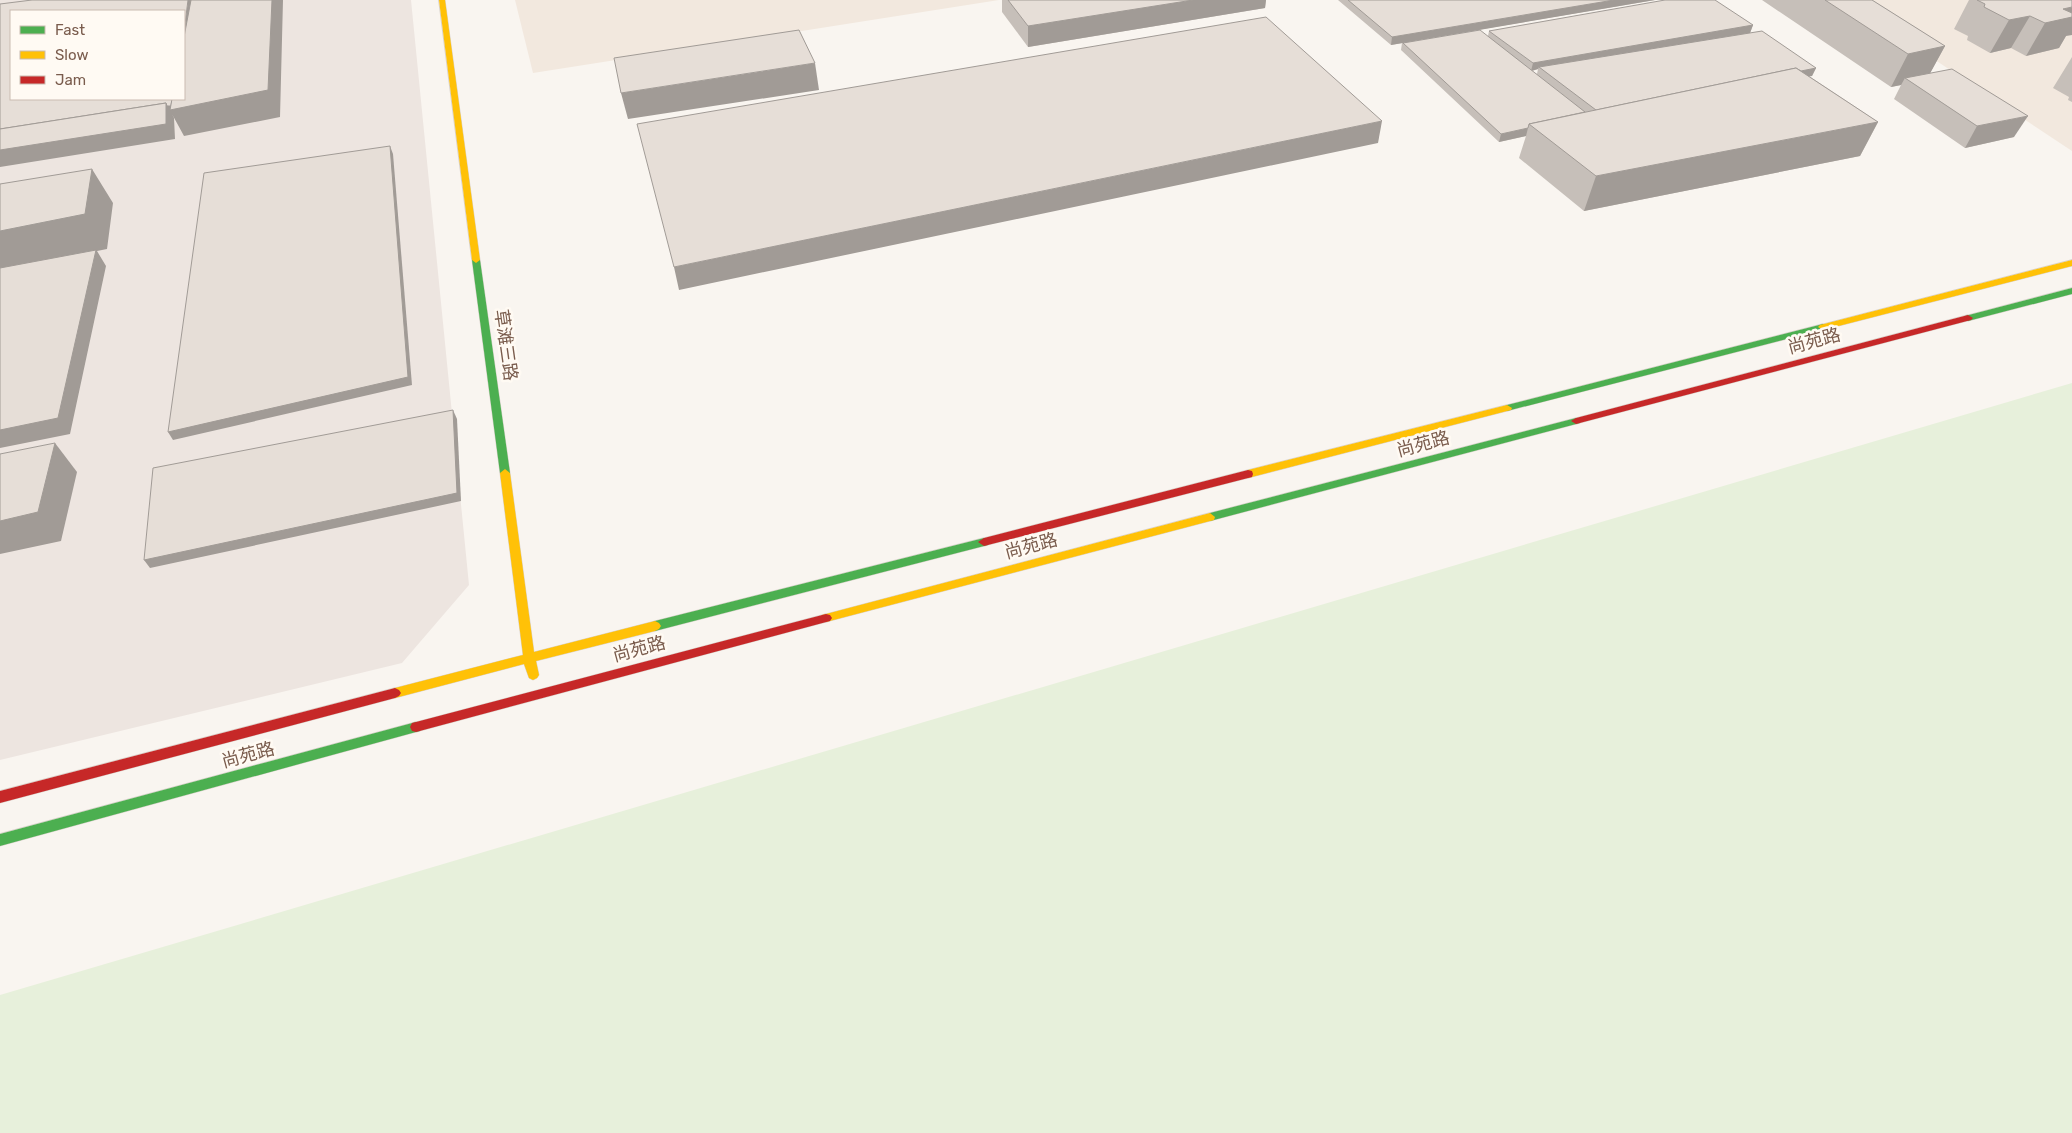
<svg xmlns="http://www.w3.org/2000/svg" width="2072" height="1133" viewBox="0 0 2072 1133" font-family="Rubik,'Noto Sans SC',sans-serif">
<rect width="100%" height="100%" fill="#f9f5f0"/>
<g fill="#f2e8de">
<polygon points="515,0 999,0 533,73"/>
<polygon points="1845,0 2072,0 2072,151"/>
</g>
<path fill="#ede5e0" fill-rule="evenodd" d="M0,0H411L469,585L402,663L0,760ZM11,11H184V99H11Z"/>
<polygon fill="#e7f0db" points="2072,383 2072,1133 0,1133 0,995"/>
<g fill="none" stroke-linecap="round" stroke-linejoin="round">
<g stroke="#d9d2cb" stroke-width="1">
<g id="fast">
<polygon points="476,257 480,260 510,473 505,477 500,473 472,260"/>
<polygon points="2072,288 2072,294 1968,321 1963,318 1965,316"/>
<polygon points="1823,324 1828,327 1826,329 1507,411 1502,408 1507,405"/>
<polygon points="1576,418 1580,419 1581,421 1580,423 1210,521 1205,517 1210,513"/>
<polygon points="984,538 990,542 988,545 655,631 651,629 649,626 651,623 655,621"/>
<polygon points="416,722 420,723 422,727 420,731 416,732 0,846 0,834"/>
</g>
</g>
<g stroke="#d9d2cb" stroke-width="1">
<g id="slow">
<polygon points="439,0 445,0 480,260 476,263 472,260"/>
<polygon points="2072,260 2072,266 1823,330 1818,327 1820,325"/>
<polygon points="1507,405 1512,408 1511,410 1248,478 1243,474 1248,470"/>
<polygon points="505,469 510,473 534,652 655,621 659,623 661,626 659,629 655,631 536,661 539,675 537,678 533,680 529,678 524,664 395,698 391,696 389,693 391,690 395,688 523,655 500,473"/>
<polygon points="1210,513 1215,517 1214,520 826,622 822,621 820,618 822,615 826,614"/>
</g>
</g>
<g stroke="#d9d2cb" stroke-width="1">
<g id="jam">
<polygon points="1968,315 1973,318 1971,320 1576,424 1571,421 1576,418"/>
<polygon points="1248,470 1252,471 1253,474 1252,477 984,546 978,542 984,538"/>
<polygon points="826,614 830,615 832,618 830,621 416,732 412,731 410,727 412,723 416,722"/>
<polygon points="395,688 399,690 401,693 399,696 395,698 0,803 0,791"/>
</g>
</g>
<use href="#fast" fill="#4caf50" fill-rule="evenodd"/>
<use href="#slow" fill="#ffc107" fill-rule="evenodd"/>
<use href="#jam" fill="#c62828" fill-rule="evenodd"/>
</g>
<g fill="#c6bfb9" fill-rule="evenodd">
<polygon points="1002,0 1266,0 1265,8 1028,47 1002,12"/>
<path d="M1338,0H1655L1412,41L1488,36L1489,31L1753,25L1750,33L1816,68L1812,76H1809L1878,122L1860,156L1584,211L1519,158L1526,136L1499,142L1401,50L1402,43L1391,45ZM1538,69L1537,74L1532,71Z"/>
<polygon points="1762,0 1872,0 1945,46 1930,73 2014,137 1965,148 1894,99 1901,85 1891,87"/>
<polygon points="1969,0 2072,0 2066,36 2059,48 2026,56 2011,48 1990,53 1967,40 1968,36 1954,29"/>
<polygon points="2072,57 2072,102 2068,100 2069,97 2053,88"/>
</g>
<g fill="#a19b96">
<polygon points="188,0 193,0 184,67 184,32"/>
<polygon points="272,0 283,0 280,117 184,136 172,114 174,118 175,139 0,167 0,150 166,103"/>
<polygon points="1193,0 1266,0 1265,8 1028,47 1028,26"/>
<polygon points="1614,0 1655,0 1391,45 1392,37"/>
<polygon points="2072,7 2072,35 2066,36 2059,48 2026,56 2045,23 2063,9"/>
<polygon points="2030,16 2011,48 1990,53 2009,20"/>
<polygon points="1753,25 1750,33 1539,67 1538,69 1531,71 1533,63"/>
<polygon points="1945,46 1927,79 1905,78 1901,85 1891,87 1908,54"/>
<polygon points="815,63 819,90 628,119 621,93"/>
<polygon points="1816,68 1812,76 1596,120 1599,112"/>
<polygon points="2028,116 2014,137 1965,148 1977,126"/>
<polygon points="1382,121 1378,143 679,290 674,267"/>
<polygon points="1878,122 1860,156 1584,211 1596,176"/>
<polygon points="1528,128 1526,136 1499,142 1501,134"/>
<polygon points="390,146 393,154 412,385 173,440 168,432"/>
<polygon points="92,169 113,203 107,249 97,251 106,266 70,434 0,448 0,231"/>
<polygon points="453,410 457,419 461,501 150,568 144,560"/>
<polygon points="55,443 77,472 61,541 0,554 0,521"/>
</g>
<g fill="#e6ded7" stroke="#a19b96">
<polygon points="32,0 188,0 184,32 184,11 11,11 11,99 172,99 171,106 167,106 166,103 0,129 0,4"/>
<polygon points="191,0 272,0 268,90 170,110 172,99 184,99 184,37"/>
<polygon points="1008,0 1193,0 1028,26"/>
<polygon points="1348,0 1614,0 1392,37"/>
<polygon points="1665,0 1715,0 1753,25 1533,63 1489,31"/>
<polygon points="1825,0 1872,0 1945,46 1908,54"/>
<polygon points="1977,0 2072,0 2072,7 2063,9 2072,13 2072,17 2045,23 2030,16 2009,20 1984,7 1985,4"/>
<polygon points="1266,17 1382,121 674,267 637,124"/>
<polygon points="799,30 815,63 621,93 614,58"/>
<polygon points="1480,30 1585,112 1529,124 1528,128 1501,134 1403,43"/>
<polygon points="1762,31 1816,68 1801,71 1796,68 1596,110 1539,67"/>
<polygon points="1796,68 1878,122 1596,176 1529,124"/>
<polygon points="1952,69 2028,116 1977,126 1905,78"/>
<polygon points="166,103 166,124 0,150 0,129"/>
<polygon points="390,146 408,377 168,432 204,173"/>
<polygon points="92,169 85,214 0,231 0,184"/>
<polygon points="96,250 58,418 0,430 0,268"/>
<polygon points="453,410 457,493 144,560 153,468"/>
<polygon points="55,443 38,512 0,521 0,454"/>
</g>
<g text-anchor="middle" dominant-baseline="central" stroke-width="5" stroke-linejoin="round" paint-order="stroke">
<g font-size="18" fill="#7a5c4d" stroke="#fffaf3">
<text transform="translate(1814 341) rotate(-15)">尚苑路</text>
<text transform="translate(506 345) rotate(82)">草滩三路</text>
<text transform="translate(1423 444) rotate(-15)">尚苑路</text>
<text transform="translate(1031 546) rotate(-15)">尚苑路</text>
<text transform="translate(639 649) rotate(-15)">尚苑路</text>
<text transform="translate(248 755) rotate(-15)">尚苑路</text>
</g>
</g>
<rect x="10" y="10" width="175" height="90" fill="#fffaf3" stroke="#cabbb1"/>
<rect x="20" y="26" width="25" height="8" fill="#4caf50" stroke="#cabbb1"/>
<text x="55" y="35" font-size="15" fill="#7a5c4d">Fast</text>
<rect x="20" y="51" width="25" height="8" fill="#ffc107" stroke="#cabbb1"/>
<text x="55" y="60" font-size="15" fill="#7a5c4d">Slow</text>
<rect x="20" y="76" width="25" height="8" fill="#c62828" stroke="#cabbb1"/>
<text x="55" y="85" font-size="15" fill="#7a5c4d">Jam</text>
</svg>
